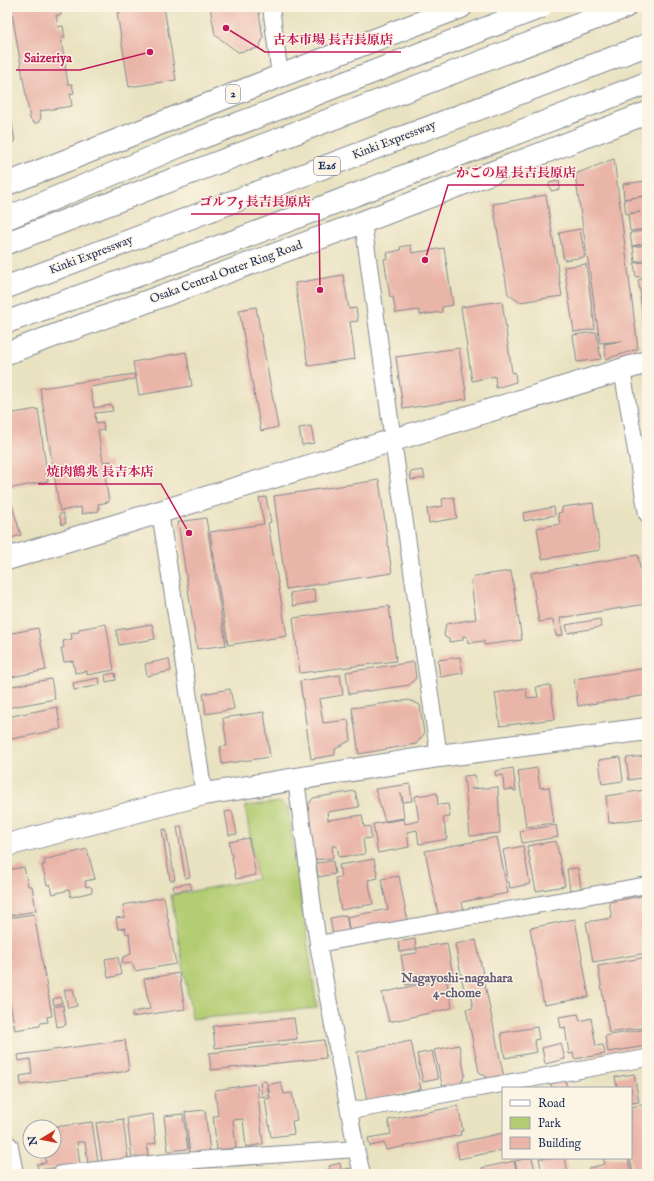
<svg xmlns="http://www.w3.org/2000/svg" width="654" height="1181" viewBox="0 0 654 1181" font-family="'IM FELL English','Noto Serif JP',serif">
<rect width="100%" height="100%" fill="#fcf5e5"/>
<filter id="ink" filterUnits="userSpaceOnUse"><feTurbulence type="fractalNoise" baseFrequency=".025" numOctaves="2"/><feDisplacementMap in="SourceGraphic" scale="8" xChannelSelector="R" yChannelSelector="G"/><feConvolveMatrix kernelMatrix="1 2 1 2 8 2 1 2 1" color-interpolation-filters="sRGB"/></filter>
<filter id="wash" filterUnits="userSpaceOnUse"><feTurbulence type="fractalNoise" baseFrequency=".012" numOctaves="4" result="noise"/><feDisplacementMap in="SourceGraphic" scale="16" xChannelSelector="R" yChannelSelector="G"/><feGaussianBlur stdDeviation="0.9" result="paint"/><feColorMatrix in="noise" values="0 0 0 0 0 0 0 0 0 0 0 0 0 0 0 0 0 1.4 0 .05"/><feComposite in="paint" operator="in"/></filter>
<g filter="url(#wash)">
<rect width="100%" height="100%" fill="#e9e2c1"/>
<polygon fill="#b2cc71" stroke="#667e68" points="280,802 288,808 317,1008 192,1019 171,895 257,879 245,806"/>
<g id="blocks">
<g fill="#eab5a9">
<polygon points="11,7 60,7 61,15 56,15 58,27 63,26 65,37 61,38 68,84 72,84 74,93 70,94 72,106 40,111 41,118 38,123 34,123 30,119"/>
<polygon points="148,7 164,7 176,80 129,87 117,13"/>
<polygon points="210,7 258,7 263,38 259,48 238,52 215,35"/>
<polygon points="7,101 8,101 15,142 7,143"/>
<polygon points="614,159 638,349 606,359 604,344 623,341 600,343 575,174"/>
<polygon points="559,181 560,189 551,191 549,183"/>
<polygon points="646,181 647,229 630,231 628,214 640,212 626,214 624,199 645,196 624,199 623,184"/>
<polygon points="546,195 562,296 519,302 508,294 493,204"/>
<polygon points="580,229 585,257 564,260 559,233"/>
<polygon points="647,230 647,243 632,246 630,233"/>
<polygon points="411,245 412,253 444,248 453,305 442,307 442,312 420,315 419,310 396,313 393,297 390,297 384,259 388,258 387,253 401,250 400,247"/>
<polygon points="647,245 647,260 635,262 633,247"/>
<polygon points="647,262 647,276 636,277 634,263"/>
<polygon points="586,264 595,329 574,332 564,267"/>
<polygon points="343,275 349,309 356,308 358,321 350,322 355,359 308,366 295,283"/>
<polygon points="647,278 647,295 641,296 638,280"/>
<polygon points="647,296 647,327 644,327 640,297"/>
<polygon points="502,301 512,373 515,372 516,382 496,388 495,376 472,381 461,307"/>
<polygon points="256,307 278,427 261,431 239,310"/>
<polygon points="596,332 601,359 577,362 573,335"/>
<polygon points="459,348 467,399 403,409 396,357"/>
<polygon points="186,352 192,386 139,395 133,362"/>
<polygon points="134,374 135,379 90,387 94,408 111,405 113,411 95,413 96,423 103,422 104,430 98,431 103,462 111,461 112,469 104,470 109,502 98,504 99,511 82,514 81,507 60,511 40,388"/>
<polygon points="38,409 48,481 7,489 7,414"/>
<polygon points="311,426 314,443 302,445 299,428"/>
<polygon points="423,470 425,478 411,480 410,472"/>
<polygon points="379,480 392,573 286,589 274,496"/>
<polygon points="266,497 271,522 268,523 287,636 228,645 210,532 264,524 259,498"/>
<polygon points="454,497 457,518 429,523 427,509 443,506 442,499"/>
<polygon points="10,499 21,535 7,539 7,500"/>
<polygon points="593,503 600,550 542,559 537,528 560,524 558,513 562,512 562,507"/>
<polygon points="554,507 555,515 524,521 523,513"/>
<polygon points="63,513 66,523 62,525 59,515"/>
<polygon points="206,518 226,645 197,649 178,522"/>
<polygon points="638,555 646,604 560,618 563,635 556,636 553,620 539,622 531,573"/>
<polygon points="511,571 522,640 484,645 484,641 468,643 467,636 463,636 463,640 449,642 449,639 445,637 444,635 446,624 476,619 471,583 475,576"/>
<polygon points="314,589 316,602 293,606 290,593"/>
<polygon points="389,606 396,661 300,673 293,618"/>
<polygon points="600,619 601,627 568,633 566,625"/>
<polygon points="106,624 114,670 87,675 87,671 75,673 73,661 64,662 61,648 64,648 63,641 72,639 71,633 79,632 79,629"/>
<polygon points="152,624 155,639 119,645 116,630"/>
<polygon points="38,628 46,670 7,678 7,634"/>
<polygon points="460,657 463,673 440,677 438,660"/>
<polygon points="169,659 171,671 147,676 145,664"/>
<polygon points="414,662 416,678 409,685 349,694 346,672"/>
<polygon points="647,668 647,695 578,706 574,679"/>
<polygon points="115,673 116,680 106,682 105,675"/>
<polygon points="340,675 343,695 319,699 323,723 348,720 351,740 335,749 335,755 311,759 300,681"/>
<polygon points="99,678 100,685 74,690 73,683"/>
<polygon points="51,679 55,699 7,708 7,687"/>
<polygon points="550,685 555,719 500,726 495,693 526,688 527,698 538,697 536,687"/>
<polygon points="230,689 234,709 206,714 203,694"/>
<polygon points="409,700 420,705 424,734 416,744 359,754 352,708"/>
<polygon points="57,707 61,729 7,740 7,717"/>
<polygon points="264,712 270,757 222,764 220,747 227,746 223,718"/>
<polygon points="645,751 647,751 647,777 629,780 626,758 646,756"/>
<polygon points="620,757 623,781 602,784 599,760"/>
<polygon points="513,768 516,791 514,791 513,789 504,790 503,775 496,776 495,771"/>
<polygon points="537,768 540,788 549,787 554,823 526,827 518,771"/>
<polygon points="475,775 477,788 471,789 498,787 500,833 470,836 464,776"/>
<polygon points="410,784 412,801 403,802 401,793 404,818 385,821 375,789"/>
<polygon points="645,790 647,818 609,823 606,796"/>
<polygon points="355,791 359,807 327,812 328,820 362,815 364,827 370,826 371,838 363,839 365,854 339,857 337,846 332,846 333,858 315,860 307,807 313,798"/>
<polygon points="437,793 438,805 448,804 450,817 443,818 447,839 419,844 417,830 407,832 409,847 378,853 373,824 404,819 405,824 419,821 415,796"/>
<polygon points="232,811 237,834 229,835 225,812"/>
<polygon points="556,825 558,837 522,843 520,831"/>
<polygon points="177,826 181,826 190,877 185,878"/>
<polygon points="166,829 175,880 170,880 162,830"/>
<polygon points="497,837 508,893 462,902 464,913 439,918 425,851"/>
<polygon points="249,838 256,875 236,879 229,842"/>
<polygon points="556,841 565,886 536,891 527,846"/>
<polygon points="523,846 530,884 510,888 503,850"/>
<polygon points="87,849 95,879 85,881 86,887 89,886 92,888 92,892 71,897 69,890 53,894 50,884 47,885 42,865 45,865 44,860"/>
<polygon points="374,859 378,878 368,880 373,904 341,910 335,878 341,877 339,865"/>
<polygon points="333,861 335,874 318,877 316,863"/>
<polygon points="24,867 28,886 32,886 36,911 7,916 7,870"/>
<polygon points="578,868 581,889 570,890 567,869"/>
<polygon points="399,876 408,923 350,934 347,917 388,909 381,879"/>
<polygon points="190,883 192,889 174,892 173,886"/>
<polygon points="647,895 647,953 593,962 586,922 612,918 609,902"/>
<polygon points="164,897 176,964 135,971 132,963 125,964 122,962 123,957 131,954 129,933 126,934 125,928 118,929 116,918 125,917 123,905"/>
<polygon points="34,914 52,1016 47,1017 48,1022 40,1023 40,1026 15,1030 7,986 7,918"/>
<polygon points="346,915 349,931 333,935 330,918"/>
<polygon points="575,919 589,997 544,1005 530,928"/>
<polygon points="415,939 416,949 400,952 398,942"/>
<polygon points="476,940 504,1078 491,1080 479,1072 478,1067 466,1009 473,1008 469,989 464,990 455,944"/>
<polygon points="447,943 453,976 406,985 401,955 417,953 417,948"/>
<polygon points="118,957 121,975 108,978 105,959"/>
<polygon points="647,957 647,1027 609,1033 598,966"/>
<polygon points="179,973 185,1009 132,1017 132,1012 150,1009 144,979"/>
<polygon points="446,978 452,1008 389,1022 382,993"/>
<polygon points="73,989 77,1006 68,1008 64,990"/>
<polygon points="60,997 62,1003 54,1005 53,999"/>
<polygon points="63,1005 66,1025 57,1027 54,1007"/>
<polygon points="578,1014 580,1021 591,1018 596,1046 603,1045 605,1054 574,1059 573,1053 569,1054 565,1027 561,1028 559,1017"/>
<polygon points="294,1018 297,1039 215,1048 213,1026"/>
<polygon points="537,1027 539,1039 534,1040 537,1052 505,1058 501,1033"/>
<polygon points="647,1029 647,1046 608,1052 605,1036"/>
<polygon points="125,1040 129,1071 21,1085 20,1076 32,1074 30,1059 19,1061 18,1055"/>
<polygon points="324,1040 326,1058 211,1070 209,1053"/>
<polygon points="411,1041 421,1089 367,1100 357,1052"/>
<polygon points="561,1043 565,1059 545,1064 542,1048"/>
<polygon points="459,1045 465,1075 460,1084 443,1088 434,1050"/>
<polygon points="432,1051 438,1079 423,1082 417,1054"/>
<polygon points="634,1074 639,1102 631,1103 631,1088 617,1088 615,1077"/>
<polygon points="565,1080 567,1088 552,1088 551,1084"/>
<polygon points="266,1081 269,1095 262,1097 260,1082"/>
<polygon points="281,1082 284,1094 292,1093 297,1120 292,1121 294,1134 271,1137 265,1099 270,1098 268,1085"/>
<polygon points="256,1084 257,1085 263,1144 246,1147 243,1119 233,1120 236,1148 217,1150 213,1116 218,1116 215,1090"/>
<polygon points="647,1104 647,1174 633,1174 630,1158 631,1107"/>
<polygon points="458,1106 463,1131 460,1131 461,1135 386,1150 384,1143 370,1146 368,1138 391,1134 388,1120"/>
<polygon points="205,1110 210,1152 190,1154 185,1112"/>
<polygon points="153,1114 156,1143 147,1145 148,1157 132,1159 127,1118"/>
<polygon points="183,1114 188,1149 168,1151 164,1116"/>
<polygon points="123,1119 128,1159 102,1162 96,1123"/>
<polygon points="92,1122 98,1162 88,1164 85,1142 77,1142 80,1164 38,1170 37,1164 46,1163 44,1154 33,1155 32,1151 54,1151 54,1127"/>
<polygon points="503,1133 503,1150 459,1159 456,1143"/>
<polygon points="529,1158 532,1158 536,1174 518,1174 515,1161"/>
<polygon points="539,1158 565,1158 568,1174 542,1174"/>
<polygon points="603,1158 628,1158 631,1174 590,1174 589,1168 605,1164"/>
<polygon points="514,1161 517,1174 483,1174 482,1168"/>
<polygon points="340,1163 341,1170 350,1168 351,1174 325,1174 324,1171 330,1169 329,1166"/>
</g>
</g>
</g>
<g filter="url(#ink)">
<use href="#blocks" fill-opacity="0" stroke="#828890" stroke-width="1"/>
<g fill="none" stroke-linecap="round" stroke-linejoin="round">
<g stroke="#828890" stroke-width="18">
<g id="street">
<polyline points="271,7 280,76"/>
<polyline points="363,222 393,441 439,756"/>
<polyline points="622,370 647,514"/>
<polyline points="160,512 204,794"/>
<polyline points="296,780 318,944 356,1149 362,1174"/>
<polyline points="318,944 647,885"/>
<polyline points="350,1111 647,1058"/>
<polyline points="61,1174 169,1162 356,1149"/>
</g>
</g>
<g stroke="#828890" stroke-width="24">
<g id="secondary">
<polyline points="7,559 647,362"/>
<polyline points="7,845 204,794 439,756 647,729"/>
<polyline points="7,1147 12,1174"/>
</g>
</g>
<g stroke="#828890" stroke-width="24">
<g id="primary">
<polyline points="7,184 280,76 461,7"/>
<polyline points="7,353 363,222 647,113"/>
</g>
</g>
<g stroke="#828890" stroke-width="24">
<g id="highway">
<polyline points="7,218 182,145 285,106"/>
<polyline points="7,243 625,7"/>
<polyline points="7,287 647,45"/>
<polyline points="7,322 237,240 647,83"/>
</g>
</g>
<use href="#street" stroke="#fff" stroke-width="16"/>
<use href="#secondary" stroke="#fff" stroke-width="22"/>
<use href="#primary" stroke="#fff" stroke-width="22"/>
<use href="#highway" stroke="#fff" stroke-width="22"/>
<g stroke="#828890" stroke-width="24" stroke-linecap="butt">
<polyline id="highway-bridge" points="285,106 541,7"/>
</g>
<use href="#highway-bridge" stroke="#fff" stroke-width="22"/>
</g>
</g>
<g text-anchor="middle" dominant-baseline="central" stroke-width="3" stroke-linejoin="round" paint-order="stroke">
<g fill="#fcf5e5" stroke="#5e6a86" stroke-width="1">
<rect x="226" y="85" width="14" height="18" rx="3"/>
<rect x="314" y="157" width="26" height="18" rx="3"/>
</g>
<g font-size="11" font-weight="bold" fill="#1b2f5e">
<text x="233" y="94">2</text>
<text x="327" y="166">E26</text>
</g>
<g font-size="12" fill="#1b2f5e" stroke="#fcf5e5">
<text transform="translate(394 140) rotate(-21)">Kinki Expressway</text>
<text transform="translate(91 255) rotate(-21)">Kinki Expressway</text>
<text transform="translate(226 272) rotate(-20)">Osaka Central Outer Ring Road</text>
</g>
<g font-size="13" font-weight="bold" fill="#635e78" stroke="#fcf5e5">
<text x="457" y="978">Nagayoshi-nagahara<tspan x="457" dy="15">4-chome</tspan></text>
</g>
</g>
<path fill="none" stroke="#c2185b" stroke-width="1.5" d="M226 28L265 52H401M150 52L80 70H16M425 260L448 185H584M320 290L319 214H191M189 533L161 484H38"/>
<g fill="#c2185b" stroke="#fcf5e5" stroke-width="1.5">
<circle cx="226" cy="28" r="4"/>
<circle cx="150" cy="52" r="4"/>
<circle cx="425" cy="260" r="4"/>
<circle cx="320" cy="290" r="4"/>
<circle cx="189" cy="533" r="4"/>
</g>
<g font-size="13" text-anchor="middle" font-weight="bold" fill="#c2185b" stroke="#fcf5e5" stroke-width="3" stroke-linejoin="round" paint-order="stroke">
<text x="333" y="44">古本市場 長吉長原店</text>
<text x="48" y="62">Saizeriya</text>
<text x="516" y="177">かごの屋 長吉長原店</text>
<text x="255" y="206">ゴルフ5 長吉長原店</text>
<text x="100" y="476">焼肉鶴兆 長吉本店</text>
</g>
<rect width="654" height="1181" fill="none" stroke="#fcf5e5" stroke-width="24"/>
<rect x="502" y="1087" width="130" height="72" fill="#fcf5e5" stroke="#a2a6af"/>
<rect x="510" y="1100" width="20" height="6" fill="#ffffff" stroke="#a2a6af"/>
<text x="538" y="1107" font-size="12" fill="#1b2f5e">Road</text>
<rect x="510" y="1117" width="20" height="12" fill="#b2cc71" stroke="#a2a6af"/>
<text x="538" y="1127" font-size="12" fill="#1b2f5e">Park</text>
<rect x="510" y="1137" width="20" height="12" fill="#eab5a9" stroke="#a2a6af"/>
<text x="538" y="1147" font-size="12" fill="#1b2f5e">Building</text>
<g transform="translate(42 1139) rotate(260)"><circle r="19" fill="#fcf5e5" stroke="#a2a6af"/>
<path d="M0-3L7 15L0 10L-7 15Z" fill="#c8321e"/>
<text y="-6" font-size="11" font-weight="bold" text-anchor="middle" fill="#1b2f5e">N</text>
</g>
</svg>
